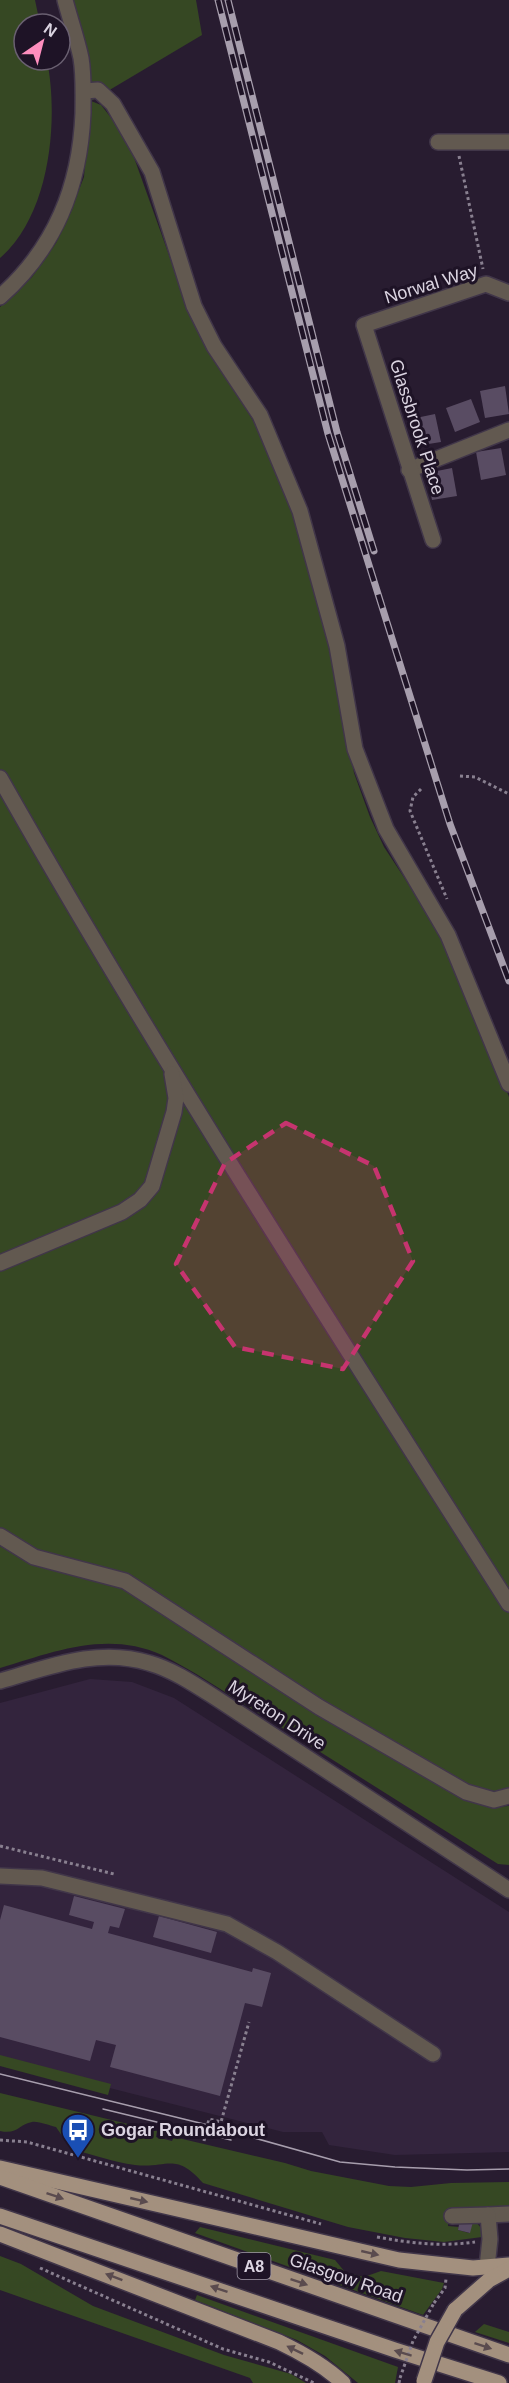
<svg xmlns="http://www.w3.org/2000/svg" width="509" height="2383" viewBox="0 0 509 2383" font-family="Helvetica,sans-serif">
<rect width="100%" height="100%" fill="#281c30"/>
<polygon fill="#33243d" points="90,1679 132,1682 174,1698 509,1912 509,2152 395,2155 329,2145 322,2132 283,2132 0,2060 0,1703"/>
<g fill="#364823">
<path d="M0,0H35L40,24H24V60H47C59,121 50,215 0,258Z"/>
<polygon points="69,0 196,0 202,35 91,101 101,105 127,138 193,322 274,455 308,556 340,691 354,773 370,817 384,847 455,955 509,1097 509,1789 498,1793 473,1791 407,1756 129,1578 31,1551 0,1532 0,307 32,277 56,243 67,220 84,177 90,101"/>
<path d="M0,1546L20,1558L40,1566L119,1585L435,1783C459,1796 481,1809 509,1806V1865L498,1864L198,1675C186,1668 174,1661 162,1655C107,1630 53,1652 0,1668Z"/>
<polygon points="0,2055 111,2084 108,2095 0,2066"/>
<path d="M0,2093L157,2131L156,2137L172,2141L174,2137L285,2163L311,2171L389,2186L411,2187L451,2183L509,2182V2209L449,2210L448,2226L459,2227L458,2230L469,2233L473,2222H476L481,2228L482,2237L444,2242L405,2238L348,2227L203,2183C175,2151 167,2169 135,2165C113,2162 91,2154 71,2149L56,2127C50,2126 39,2121 32,2122C19,2124 18,2135 0,2131Z"/>
<polygon points="200,2227 335,2260 345,2272 364,2277 381,2271 444,2283 442,2289 423,2315 195,2233"/>
<polygon points="0,2256 21,2264 93,2306 224,2355 291,2374 306,2383 253,2383 250,2378 0,2290"/>
<polygon points="197,2295 398,2367 395,2383 358,2383 325,2356 297,2340 195,2300"/>
<polygon points="484,2324 509,2332 509,2343 475,2332"/>
</g>
<g fill="#594c63">
<polygon points="505,386 509,414 485,418 480,391"/>
<polygon points="471,399 480,422 455,432 446,408"/>
<polygon points="435,414 441,442 416,446 411,419"/>
<polygon points="501,448 506,475 481,480 476,452"/>
<polygon points="452,468 457,496 432,500 427,473"/>
<polygon points="74,1896 125,1909 119,1928 110,1926 108,1933 252,1972 253,1968 271,1973 262,2007 245,2003 220,2096 110,2067 116,2045 96,2040 90,2061 0,2037 0,1920 4,1905 92,1929 94,1922 69,1915"/>
<polygon points="159,1916 217,1932 211,1953 153,1937"/>
<polygon points="460,2219 473,2222 470,2233 458,2230"/>
</g>
<g fill="none" stroke-linecap="round" stroke-linejoin="round">
<g stroke="#413649" stroke-width="18">
<g id="minor">
<polyline points="84,91 98,90 113,104 152,172 194,306 214,346 260,415 300,511 337,646 355,749 386,829 448,935 509,1084"/>
<polyline points="438,142 509,142"/>
<path d="M0,297C55,248 80,187 83,113C83,95 84,76 81,58C77,39 70,19 65,0"/>
<polyline points="409,470 509,430"/>
<polyline points="433,540 364,325 486,284 509,293"/>
<path d="M0,778C159,1059 336,1331 509,1604"/>
<polyline points="0,1263 122,1212 140,1200 152,1186 174,1112 176,1098 172,1074"/>
<polyline points="0,1536 34,1557 125,1581 319,1707 466,1792 494,1800 509,1796"/>
<path d="M0,1681C49,1667 98,1647 149,1663C174,1670 197,1686 219,1700L509,1890"/>
<polyline points="0,1876 42,1878 227,1924 277,1952 433,2054"/>
<polyline points="488,2215 509,2214"/>
<polyline points="452,2216 488,2215 490,2239 487,2267"/>
</g>
</g>
<g stroke="#413649" stroke-width="18">
<g id="major">
<polyline points="0,2168 399,2260 473,2268 509,2265"/>
<polyline points="0,2177 509,2355"/>
<polyline points="0,2216 395,2350 499,2383"/>
<path d="M0,2234L279,2342C302,2353 324,2365 343,2383"/>
<polyline points="455,2310 489,2280 509,2269"/>
</g>
</g>
<g stroke="#898090" stroke-width="3" stroke-dasharray="3 3" stroke-linecap="butt">
<polyline points="459,156 483,269"/>
<polyline points="460,776 475,777 509,794"/>
<polyline points="421,789 413,797 410,811 447,899"/>
<polyline points="0,1846 114,1874"/>
<polyline points="0,2140 27,2142 321,2224"/>
<polyline points="204,2141 209,2119 221,2122 249,2022"/>
<path d="M377,2237C410,2243 441,2247 475,2242"/>
<polyline points="40,2268 223,2349 269,2362 314,2383"/>
<polyline points="434,2303 445,2288 446,2279"/>
<polyline points="399,2383 400,2378"/>
</g>
<use href="#minor" stroke="#625950" stroke-width="15"/>
<use href="#major" stroke="#a3907e" stroke-width="15"/>
<g stroke="#a79ead" stroke-width="1.5">
<polyline points="0,2074 208,2125 340,2162 395,2167 467,2170 509,2169"/>
<polyline points="103,2109 231,2140"/>
</g>
<g stroke="#a79ead" stroke-width="7">
<g id="rail">
<polyline points="218,0 328,434 450,824 509,981"/>
<polyline points="228,0 337,432 374,551"/>
</g>
</g>
<use href="#rail" stroke="#1e1326" stroke-width="4.5" stroke-dasharray="14" stroke-linecap="butt"/>
<g stroke="#413649" stroke-width="18" stroke-linecap="butt">
<polyline id="major-bridge" points="424,2381 437,2342 455,2310"/>
</g>
<polyline stroke="#898090" stroke-width="3" stroke-dasharray="3 3" stroke-linecap="butt" points="400,2378 413,2341 434,2303"/>
<use href="#major-bridge" stroke="#a3907e" stroke-width="15"/>
</g>
<defs><path id="oneway-solid" d="M-6-.8H1V-3.2L6.5 0L1 3.2V.8H-6Z" transform="scale(1.5)"/></defs>
<g fill="#5a4b4e">
<use href="#oneway-solid" transform="translate(55 2196) rotate(19)"/>
<use href="#oneway-solid" transform="translate(139 2200) rotate(13)"/>
<use href="#oneway-solid" transform="translate(370 2253) rotate(13)"/>
<use href="#oneway-solid" transform="translate(114 2277) rotate(-159)"/>
<use href="#oneway-solid" transform="translate(299 2282) rotate(19)"/>
<use href="#oneway-solid" transform="translate(219 2289) rotate(-161)"/>
<use href="#oneway-solid" transform="translate(483 2346) rotate(18)"/>
<use href="#oneway-solid" transform="translate(295 2350) rotate(-154)"/>
<use href="#oneway-solid" transform="translate(403 2353) rotate(-163)"/>
</g>
<path fill="#c6346f" fill-opacity="0.2" stroke="#c6346f" stroke-width="4.5" stroke-dasharray="12 8" stroke-linejoin="round" d="M286,1123L374,1166L413,1261L343,1369L235,1347L176,1264L225,1163Z"/>
<defs>
<g id="bus-pin" transform="scale(1.725)"><path d="M0 17L-7.5 6A9.5 9.5 0 1 1 7.5 6Z" fill="#1a4fb4" stroke="#1e1326"/><path d="M-5-6H5V4H4V6H2V4H-2V6H-4V4H-5ZM-3.5-4V0h7V-4ZM-3.5 1.2v1.5H-2V1.2ZM2 1.2v1.5H3.5V1.2Z" fill="#fff"/></g>
</defs>
<g fill-rule="evenodd">
<use href="#bus-pin" x="78" y="2130"/>
</g>
<g text-anchor="middle" dominant-baseline="central" stroke-width="6" stroke-linejoin="round" paint-order="stroke">
<rect fill="#1e1326" stroke="#a29aa9" stroke-width="1.5" x="237.5" y="2253" width="33" height="26" rx="4.5"/>
<g font-size="16" font-weight="bold" fill="#dbd4e1">
<text x="254" y="2266">A8</text>
</g>
<g font-size="18" fill="#dbd4e1" stroke="#1e1326">
<text transform="translate(431 284) rotate(-17)">Norwal Way</text>
<text transform="translate(417 427) rotate(72)">Glassbrook Place</text>
<text transform="translate(277 1715) rotate(33)">Myreton Drive</text>
<text transform="translate(346 2278) rotate(19)">Glasgow Road</text>
</g>
<g font-size="18" font-weight="bold" fill="#dbd4e1" stroke="#1e1326" text-anchor="start">
<text x="101" y="2130">Gogar Roundabout</text>
</g>
</g>
<g transform="translate(42 42) rotate(35)"><circle r="28" fill="#1e1326" stroke="#6a6071" stroke-width="1.5"/>
<path d="M0-4.5L10 22L0 15L-10 22Z" fill="#fe8ebe"/>
<text y="-9" font-size="16" font-weight="bold" text-anchor="middle" fill="#dbd4e1">N</text>
</g>
</svg>
